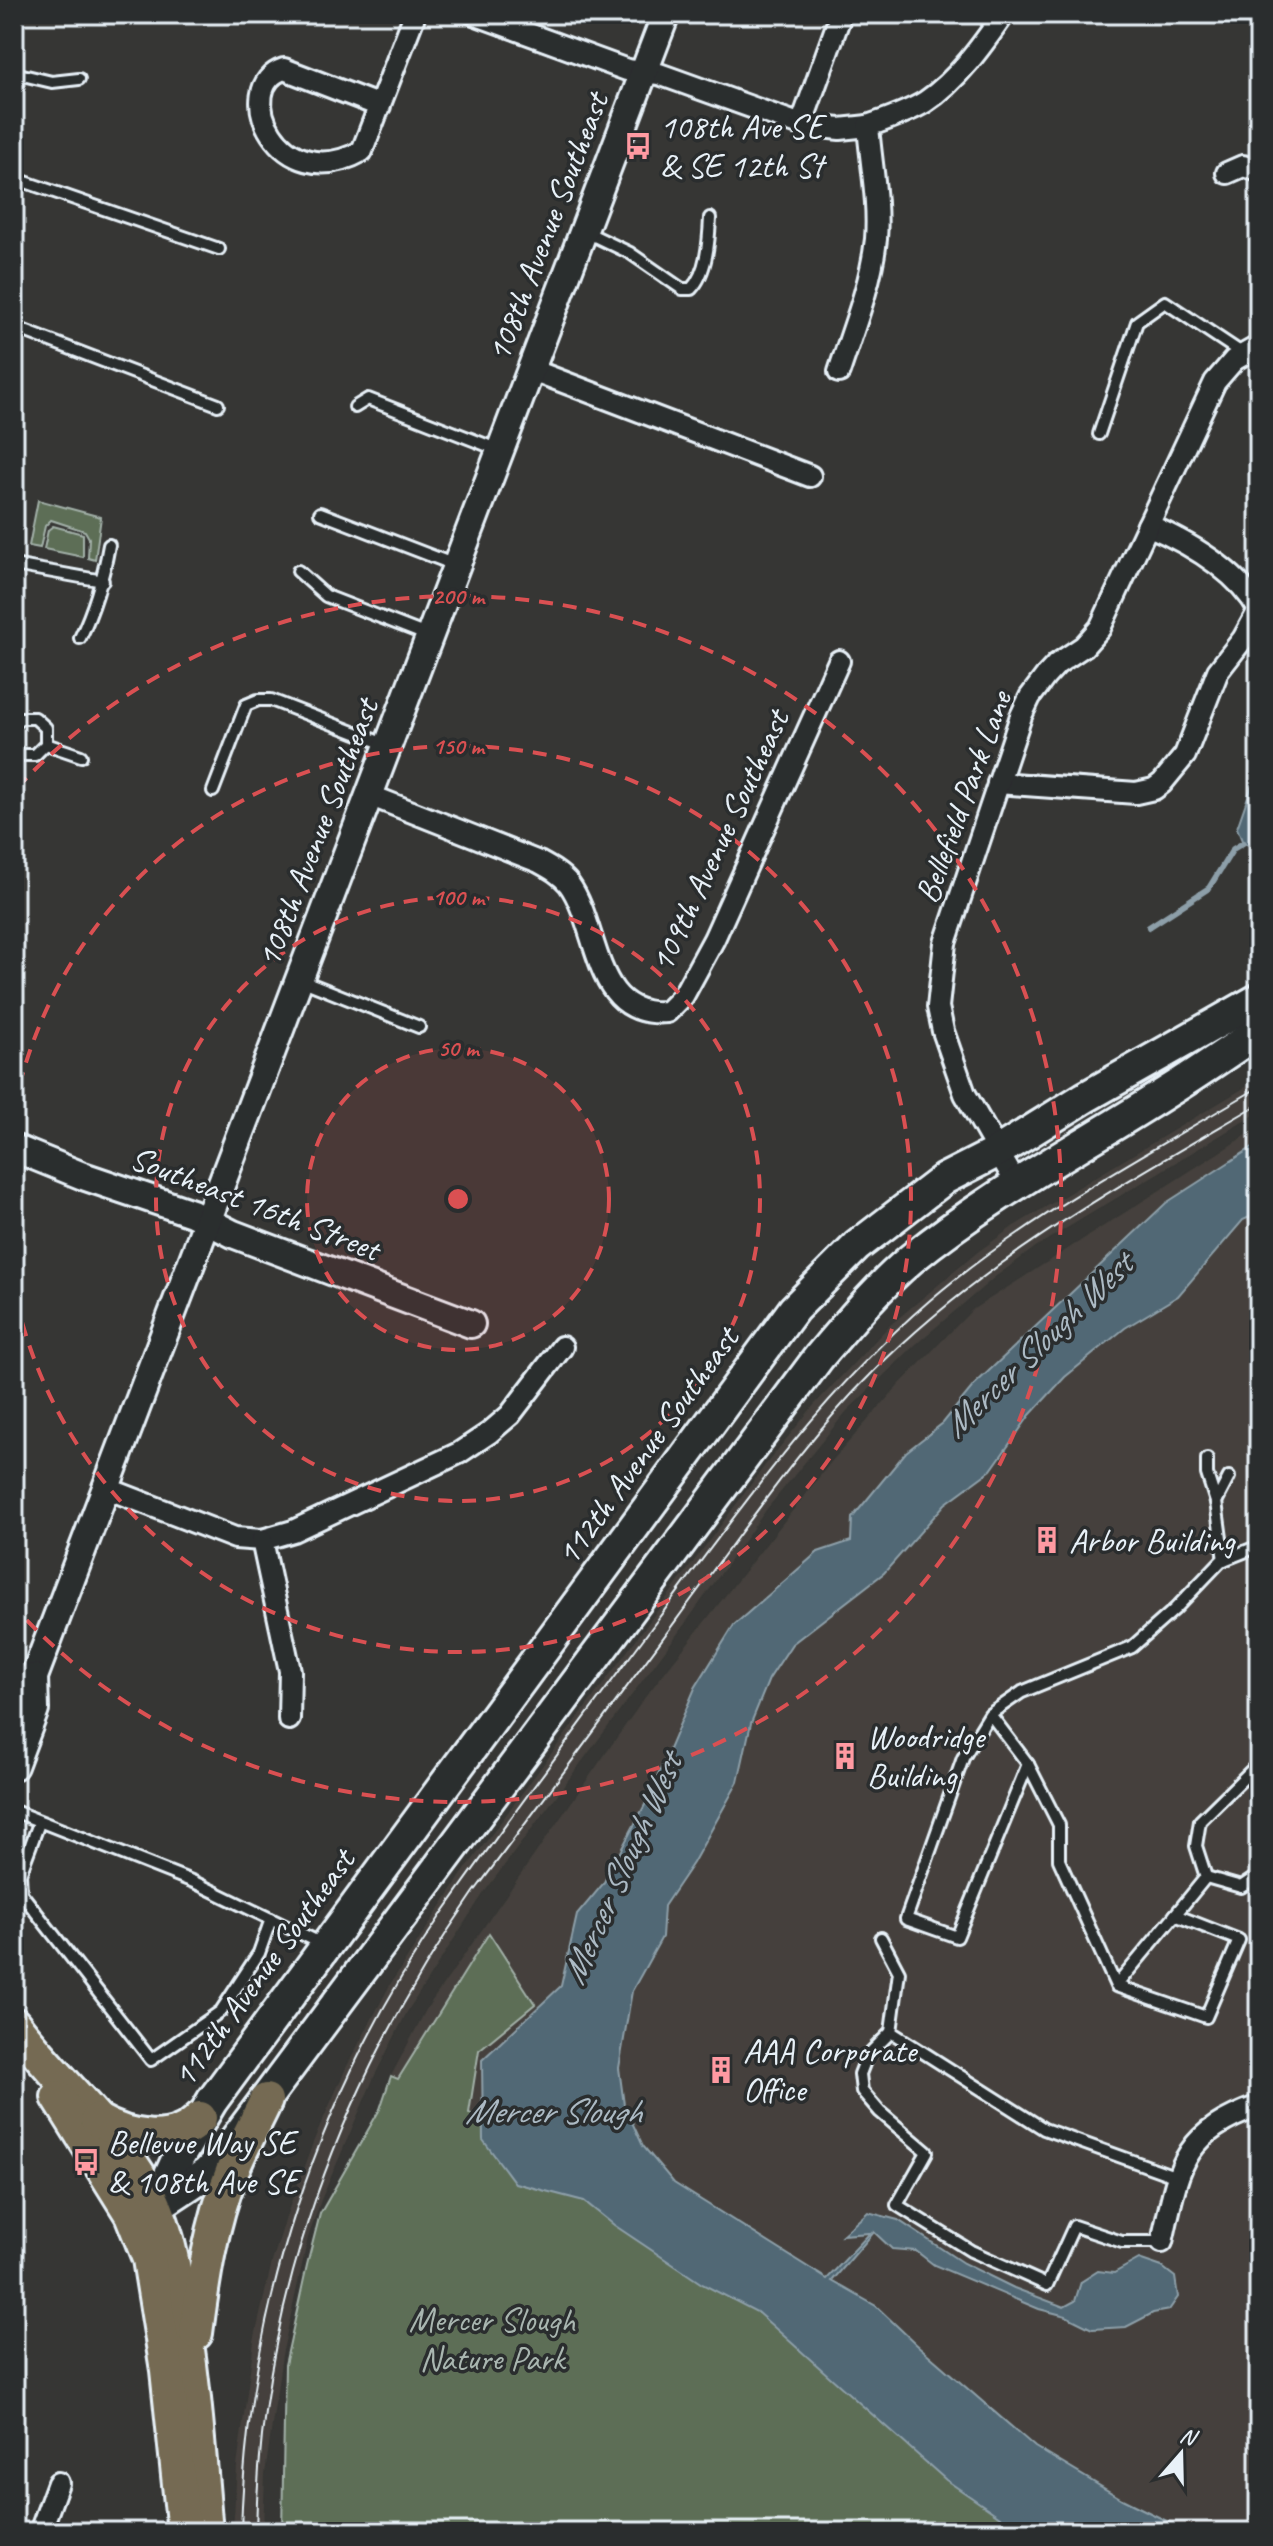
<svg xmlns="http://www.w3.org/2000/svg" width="1273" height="2546" viewBox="0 0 1273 2546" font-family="Caveat,sans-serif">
<rect width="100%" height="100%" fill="#363634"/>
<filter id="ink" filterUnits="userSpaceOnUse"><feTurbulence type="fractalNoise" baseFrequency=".0125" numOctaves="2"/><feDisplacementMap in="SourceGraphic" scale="16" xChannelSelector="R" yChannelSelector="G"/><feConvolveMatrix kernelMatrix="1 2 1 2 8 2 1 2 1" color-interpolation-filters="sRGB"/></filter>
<g filter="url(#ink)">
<g fill="#44413c">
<polygon points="1259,1079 1259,1112 1037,1246 995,1277 915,1345 846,1412 766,1510 687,1621 483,1894 407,2012 375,2075 321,2200 308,2238 282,2355 265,2474 263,2532 233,2532 237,2466 254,2341 272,2262 288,2211 314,2140 346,2068 391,1983 462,1874 766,1464 814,1405 889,1326 979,1251 1014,1226"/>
<polygon points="1259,1127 1259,2532 1116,2532 621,2185 391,2076 427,2008 646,1696 831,1462 898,1386 972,1310"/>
</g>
<g fill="#5d6e57" stroke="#a2b0a8" stroke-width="2">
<polygon points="38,500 101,517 95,560 88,558 89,538 85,531 51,520 45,526 40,548 29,546"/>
<polygon points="53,526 83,534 83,557 44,549 48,530"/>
<polygon points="489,1933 535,2004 479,2050 469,2113 621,2185 1116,2532 282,2532 285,2365 307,2265 320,2214 380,2109 391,2076 398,2079"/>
</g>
<g fill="#516875" stroke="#8d9fa9" stroke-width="2">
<polygon points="1259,779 1259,844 1249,845 1243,843 1237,828 1252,785"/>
<polygon points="1259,1143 1259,1213 1243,1220 1178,1296 1125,1328 1065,1377 1030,1415 991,1470 945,1504 884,1573 792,1644 769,1679 751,1723 738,1782 693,1863 664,1906 662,1937 632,1991 619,2068 624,2105 643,2146 674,2183 827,2279 870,2233 842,2235 868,2212 898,2220 963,2263 1014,2288 1064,2307 1075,2301 1081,2282 1098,2271 1114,2273 1139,2259 1162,2267 1175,2277 1178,2297 1169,2310 1153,2313 1126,2327 1092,2329 1066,2316 1039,2309 934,2265 916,2251 892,2249 874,2232 832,2281 876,2306 916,2344 1035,2447 1122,2499 1189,2532 1022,2532 946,2480 757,2312 702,2284 614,2225 584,2201 515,2183 483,2140 482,2060 561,1986 577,1915 603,1884 648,1799 695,1688 734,1625 818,1552 851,1541 852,1518 906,1452 943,1423 974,1385 1166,1203"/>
</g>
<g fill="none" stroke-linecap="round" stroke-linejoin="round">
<polyline stroke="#8d9fa9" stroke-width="6" points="1149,927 1209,888 1233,849 1243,843"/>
<g stroke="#e8f1f8" stroke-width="16">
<g id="service">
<polyline points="14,73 52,82 79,79"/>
<polyline points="14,178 219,249"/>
<path d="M586,232L630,253L682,289H691C707,273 709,240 710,218"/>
<polyline points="14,327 218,405"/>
<polyline points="355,407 368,399 499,450"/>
<polyline points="1099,434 1137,322 1165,302 1243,354"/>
<polyline points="320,513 455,565"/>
<polyline points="14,565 103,581"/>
<polyline points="298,571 326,596 429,636"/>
<path d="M80,638C95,607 103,579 109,545"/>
<polyline points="14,724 20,718 35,718 46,728 46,744 35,755 20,755 14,749"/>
<polyline points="46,744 81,756"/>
<polyline points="213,791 246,705 258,700 271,700 387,745"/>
<polyline points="301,980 419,1027"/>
<polyline points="1207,1459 1207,1474 1216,1502 1224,1560"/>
<polyline points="1216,1502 1229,1477"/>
<polyline points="14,1669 34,1677"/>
<polyline points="990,1714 1028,1764 957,1937 906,1919 963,1758 990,1714 1022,1692 1132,1647 1175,1609 1221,1561 1259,1546"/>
<polyline points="1028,1764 1059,1825 1059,1860 1116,1986 1206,2017 1239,1940 1175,1915 1116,1986"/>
<polyline points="14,1811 194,1882 312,1939 323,1947"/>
<polyline points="39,1823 20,1874 21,1893 151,2060 221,2011 259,1953 271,1919"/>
<polyline points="1206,1877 1196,1846 1200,1821 1259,1763"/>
<polyline points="1175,1915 1206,1877 1241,1887 1259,1875"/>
<polyline points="881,1938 899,1972 891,2032 867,2056 860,2074 862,2091 880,2112 927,2152 897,2205 971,2251 1047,2285 1074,2226 1122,2242 1162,2242"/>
<polyline points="891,2032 1044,2129 1177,2177"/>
</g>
</g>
<g stroke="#e8f1f8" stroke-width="26">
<g id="minor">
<polyline points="474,14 627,70 659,74 801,125 840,129 868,126"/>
<path d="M380,106L284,69C230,86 278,198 362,151L415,14"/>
<polyline points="801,125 841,14"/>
<polyline points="1227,173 1243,166 1259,171"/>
<polyline points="532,370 810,476"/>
<path d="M839,372C853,329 871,285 876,239C879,202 871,164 868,126C887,119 907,113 925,102C957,81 983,44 1004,14"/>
<path d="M998,783L1136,793L1154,789L1162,783L1185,755L1218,671L1243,639L1259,610C1237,570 1189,543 1148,525"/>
<path d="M369,795L539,862C550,868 561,874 569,884C600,927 592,1019 667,1012L683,996L714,939L839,661"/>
<polyline points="1016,1183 965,1094 943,1031 938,1007 945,943 1021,716 1030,697 1045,677 1057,664 1084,646 1100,628 1215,382 1234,360 1259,346"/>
<polyline points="106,1488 235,1538 262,1540 293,1531 459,1453 489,1433 510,1415 562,1347"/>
<polyline points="262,1540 290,1671 289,1719"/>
<path d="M1162,2242C1179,2167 1180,2134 1259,2106"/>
<polyline points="40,2532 58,2483"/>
</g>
</g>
<g stroke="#e8f1f8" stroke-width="32">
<g id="tertiary">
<polyline points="14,1148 83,1176 192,1213 233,1234 471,1324"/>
<polyline points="14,1706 34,1677 666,14"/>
<polyline points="14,1766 35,1710 34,1677"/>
</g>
</g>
<g stroke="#e8f1f8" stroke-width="36">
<g id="secondary">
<polyline points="156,2206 176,2162 212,2101 794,1309 857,1246 944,1179 997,1152 1084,1098 1259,999"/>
<path d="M154,2208L207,2173L223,2156L819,1357C848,1323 877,1288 911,1259C991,1194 1081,1147 1167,1092C1198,1073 1228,1052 1259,1031"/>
</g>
</g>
<g stroke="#e8f1f8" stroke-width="38">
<g id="primary">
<path d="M14,2024C55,2079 111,2125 145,2185C165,2219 172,2257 179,2295C194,2373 199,2453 206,2532"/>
<polyline points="58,2097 131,2214 149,2259 167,2370 184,2532"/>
<path d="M97,2120C128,2138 174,2147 200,2118"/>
<path d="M196,2333C203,2279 211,2225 231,2174C241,2148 255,2124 266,2100"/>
</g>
</g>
<use href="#service" stroke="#2a2d2e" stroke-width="10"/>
<use href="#minor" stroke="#2a2d2e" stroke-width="20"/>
<use href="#tertiary" stroke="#2a2d2e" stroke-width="26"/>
<use href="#secondary" stroke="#2a2d2e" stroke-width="30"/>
<use href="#primary" stroke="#746b52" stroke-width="32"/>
<g stroke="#e8f1f8" stroke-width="2">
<path d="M241,2532C247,2310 317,2095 443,1912C513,1813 586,1716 658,1619C741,1507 823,1392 929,1301C1028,1216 1147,1154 1259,1087"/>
<path d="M256,2532C260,2298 341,2082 474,1892C551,1790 626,1688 702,1585C756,1513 808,1437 872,1373C983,1260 1124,1183 1259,1104"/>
</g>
</g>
</g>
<circle cx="458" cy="1199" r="151" fill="#da5052" fill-opacity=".12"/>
<g fill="none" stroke="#da5052" stroke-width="4" stroke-dasharray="14 10">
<circle cx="458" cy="1199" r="151"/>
<circle cx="458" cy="1199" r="302"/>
<path d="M14 1109A453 453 0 1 1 14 1289"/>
<path d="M17 788A603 603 0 1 1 17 1610"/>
</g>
<defs>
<g id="bus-bare" transform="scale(2.16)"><path d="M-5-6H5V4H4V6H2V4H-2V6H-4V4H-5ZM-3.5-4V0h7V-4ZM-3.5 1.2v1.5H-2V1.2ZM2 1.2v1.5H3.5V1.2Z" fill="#ff9aa2" stroke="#2a2d2e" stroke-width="2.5" paint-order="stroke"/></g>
<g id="building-bare" transform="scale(2.16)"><path d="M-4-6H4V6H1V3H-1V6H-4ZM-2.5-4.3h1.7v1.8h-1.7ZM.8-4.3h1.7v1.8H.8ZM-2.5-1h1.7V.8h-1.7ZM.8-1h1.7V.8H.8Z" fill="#ff9aa2" stroke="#2a2d2e" stroke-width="2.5" paint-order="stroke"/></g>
</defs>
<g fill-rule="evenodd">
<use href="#bus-bare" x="638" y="146"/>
<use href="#building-bare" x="1047" y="1540"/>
<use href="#building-bare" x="845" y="1756"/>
<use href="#building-bare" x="721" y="2070"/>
<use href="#bus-bare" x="86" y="2162"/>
</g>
<g text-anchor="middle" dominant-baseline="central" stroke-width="7" stroke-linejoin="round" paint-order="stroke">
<g font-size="34" fill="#e8f1f8" stroke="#2a2d2e" text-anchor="start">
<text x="660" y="126">108th Ave SE<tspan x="660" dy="39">&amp; SE 12th St</tspan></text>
<text x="1069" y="1540">Arbor Building</text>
<text x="867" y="1736">Woodridge<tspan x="867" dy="39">Building</tspan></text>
<text x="743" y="2050">AAA Corporate<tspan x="743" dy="39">Office</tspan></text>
<text x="108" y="2142">Bellevue Way SE<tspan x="108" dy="39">&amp; 108th Ave SE</tspan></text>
</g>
<g font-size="34" fill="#e8f1f8" stroke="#2a2d2e">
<text transform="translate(547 227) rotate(-69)">108th Avenue Southeast</text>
<text transform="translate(963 797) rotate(-70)">Bellefield Park Lane</text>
<text transform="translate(317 833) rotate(-69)">108th Avenue Southeast</text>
<text transform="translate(719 841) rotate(-65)">109th Avenue Southeast</text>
<text transform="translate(255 1203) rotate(21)">Southeast 16th Street</text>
<text transform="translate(647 1446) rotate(-54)">112th Avenue Southeast</text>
<text transform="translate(263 1968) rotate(-54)">112th Avenue Southeast</text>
</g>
<g font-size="34" fill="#a9b6b0" stroke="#2a2d2e">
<text x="492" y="2319">Mercer Slough<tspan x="492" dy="39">Nature Park</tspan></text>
</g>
<g font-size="36" font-style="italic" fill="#acbac4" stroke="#2a2d2e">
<text transform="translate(1037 1345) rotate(-44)">Mercer Slough West</text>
<text transform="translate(621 1869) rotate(-66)">Mercer Slough West</text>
<text x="553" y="2111">Mercer Slough</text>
</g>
</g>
<circle cx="458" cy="1199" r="12" fill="#da5052" stroke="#2a2d2e" stroke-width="4"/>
<g font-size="24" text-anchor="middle" font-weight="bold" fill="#da5052" stroke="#2a2d2e" stroke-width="7" stroke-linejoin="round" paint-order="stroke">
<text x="458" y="604">200 m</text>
<text x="458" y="754">150 m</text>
<text x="458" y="905">100 m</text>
<text x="458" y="1056">50 m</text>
</g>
<rect width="1273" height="2546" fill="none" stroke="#2a2d2e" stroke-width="48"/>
<rect x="24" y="24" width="1225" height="2498" fill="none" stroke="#e8f1f8" stroke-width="3" filter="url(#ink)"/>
<g transform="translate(1181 2454) rotate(20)" stroke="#2a2d2e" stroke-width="6" paint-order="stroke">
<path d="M0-6L14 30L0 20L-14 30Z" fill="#e8f1f8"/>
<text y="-12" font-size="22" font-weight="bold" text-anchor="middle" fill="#e8f1f8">N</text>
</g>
</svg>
